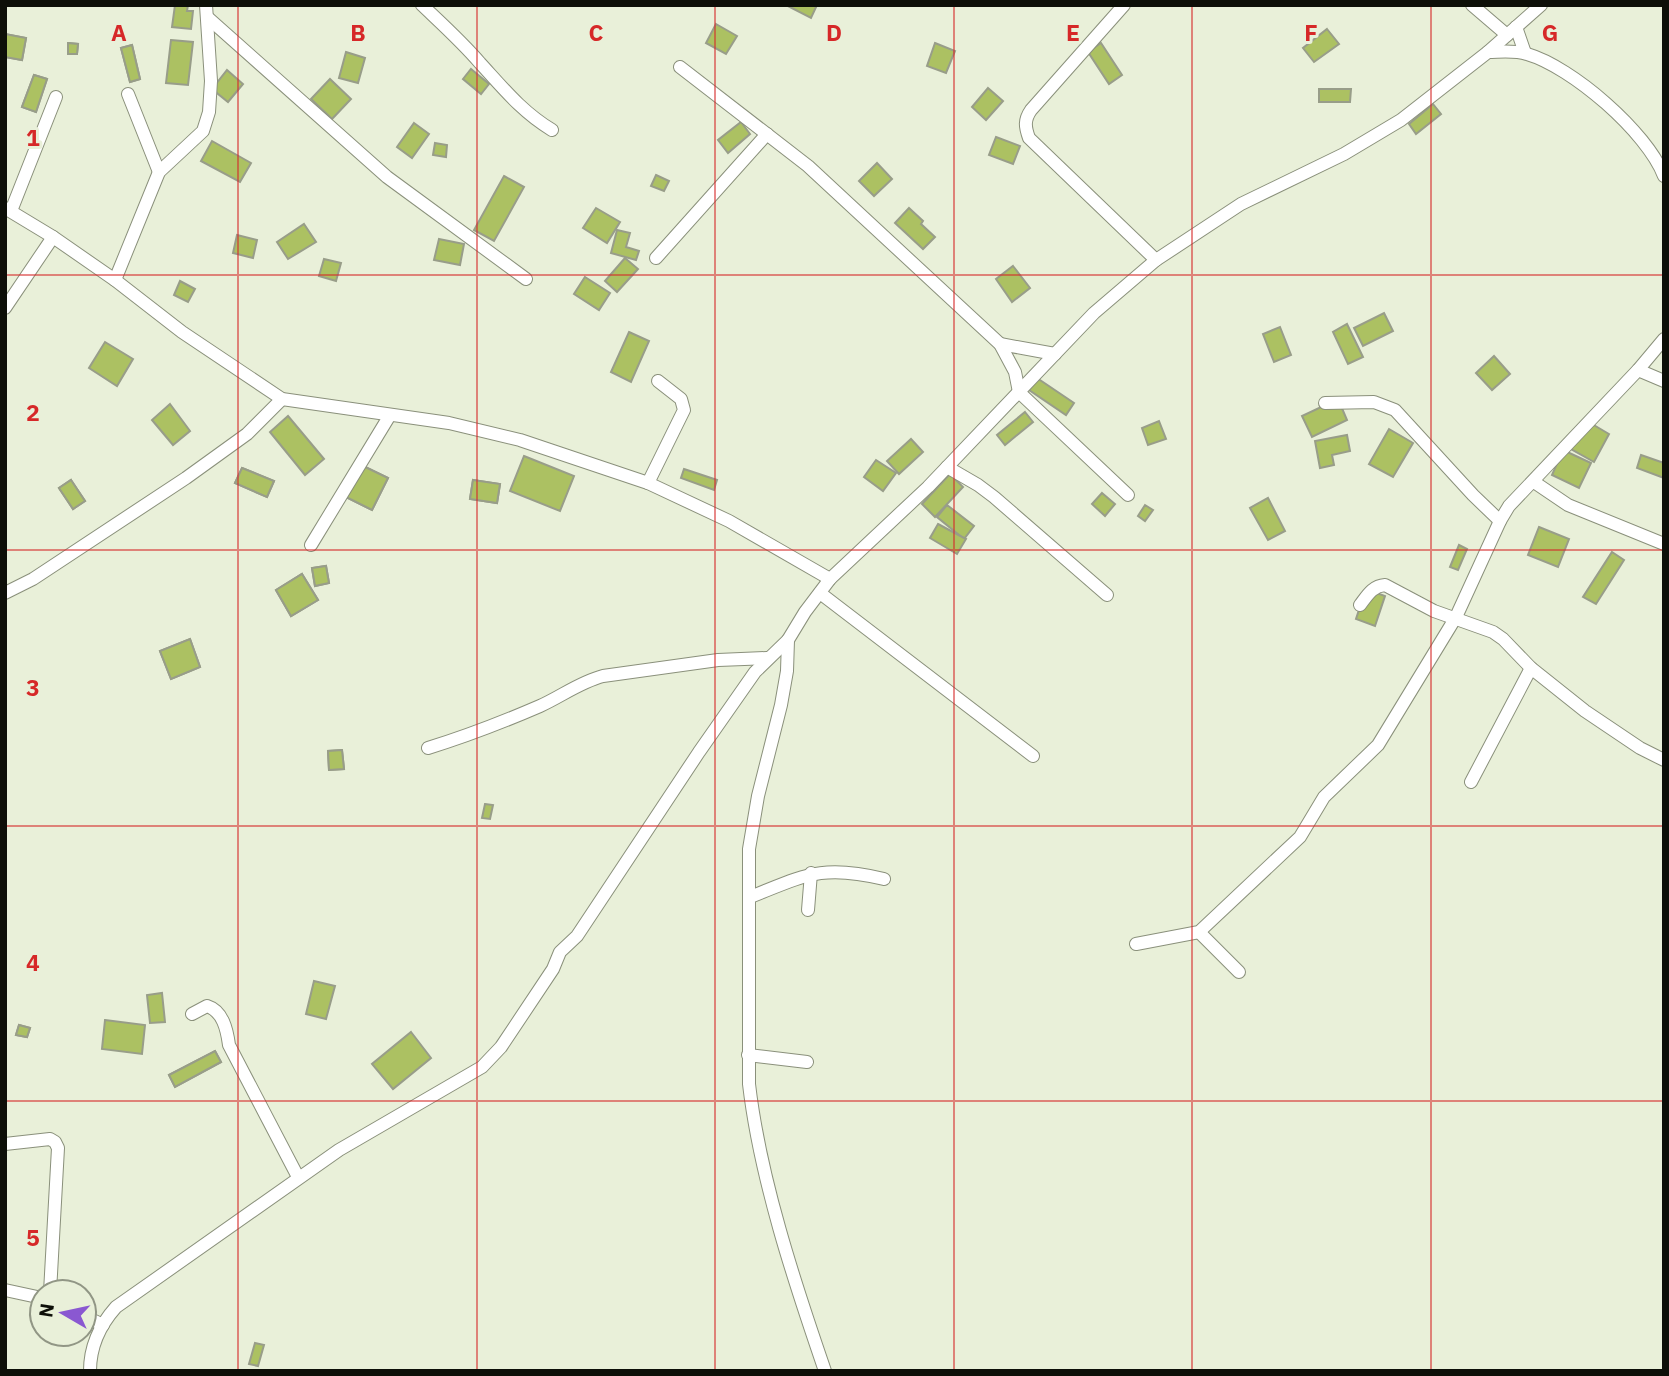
<svg xmlns="http://www.w3.org/2000/svg" width="1669" height="1376" viewBox="0 0 1669 1376" font-family="'IBM Plex Sans',sans-serif">
<rect width="100%" height="100%" fill="#e9f0d9"/>
<g fill="#acc162" stroke="#989d89" stroke-width="2">
<polygon points="175,5 188,5 187,11 193,11 191,29 172,27"/>
<polygon points="786,5 817,5 811,18"/>
<polygon points="716,24 737,36 726,54 706,43"/>
<polygon points="1327,29 1339,44 1314,62 1303,48"/>
<polygon points="5,34 26,38 22,60 5,57"/>
<polygon points="5,34 26,38 22,60 5,57"/>
<polygon points="171,40 193,42 188,85 166,83"/>
<polygon points="68,43 78,44 77,54 68,54"/>
<polygon points="68,43 78,44 77,54 68,54"/>
<polygon points="935,43 955,51 946,73 927,66"/>
<polygon points="1101,43 1122,75 1109,84 1088,52"/>
<polygon points="132,45 140,79 130,82 121,48"/>
<polygon points="132,45 140,79 130,82 121,48"/>
<polygon points="346,52 365,58 358,83 339,78"/>
<polygon points="471,69 489,84 481,94 463,79"/>
<polygon points="227,70 243,84 228,102 212,89"/>
<polygon points="34,75 47,79 36,112 22,107"/>
<polygon points="34,75 47,79 36,112 22,107"/>
<polygon points="330,79 351,99 332,119 311,99"/>
<polygon points="988,88 1003,101 986,120 972,107"/>
<polygon points="1319,89 1351,89 1350,102 1319,102"/>
<polygon points="1433,104 1441,114 1416,134 1409,124"/>
<polygon points="741,122 750,134 728,153 718,140"/>
<polygon points="414,123 429,134 412,158 397,147"/>
<polygon points="996,137 1020,146 1013,164 989,155"/>
<polygon points="212,141 251,163 240,182 201,161"/>
<polygon points="435,143 447,145 446,157 433,155"/>
<polygon points="877,163 892,179 874,196 859,181"/>
<polygon points="656,175 669,181 664,191 651,186"/>
<polygon points="504,176 524,187 494,241 474,230"/>
<polygon points="596,208 620,222 607,243 583,228"/>
<polygon points="909,208 923,221 921,224 935,237 923,249 895,223"/>
<polygon points="304,224 316,242 288,259 277,242"/>
<polygon points="617,230 630,233 626,247 639,251 636,260 611,253"/>
<polygon points="237,235 257,240 253,258 233,253"/>
<polygon points="439,239 464,244 460,265 434,260"/>
<polygon points="625,258 638,269 617,292 605,281"/>
<polygon points="324,259 341,263 336,281 319,276"/>
<polygon points="1013,266 1030,288 1012,302 996,279"/>
<polygon points="585,277 610,293 599,310 574,294"/>
<polygon points="180,281 195,289 188,302 174,295"/>
<polygon points="1384,313 1393,331 1363,346 1354,328"/>
<polygon points="1347,324 1363,357 1348,364 1333,332"/>
<polygon points="1280,327 1291,355 1274,362 1263,334"/>
<polygon points="629,332 649,341 631,382 611,372"/>
<polygon points="105,342 133,359 117,386 89,368"/>
<polygon points="1494,356 1510,374 1492,390 1476,373"/>
<polygon points="1037,378 1074,403 1066,415 1029,390"/>
<polygon points="1338,399 1347,420 1312,437 1302,416"/>
<polygon points="170,404 190,431 173,445 152,420"/>
<polygon points="1025,412 1033,422 1005,445 997,435"/>
<polygon points="288,416 324,459 305,475 270,432"/>
<polygon points="1159,421 1166,439 1148,445 1142,428"/>
<polygon points="1587,421 1609,434 1594,462 1571,449"/>
<polygon points="1389,429 1413,443 1393,477 1369,464"/>
<polygon points="1347,435 1350,451 1332,455 1334,465 1320,468 1315,441"/>
<polygon points="911,439 923,452 899,474 887,461"/>
<polygon points="1563,450 1591,463 1579,488 1552,475"/>
<polygon points="1641,455 1664,463 1664,478 1637,468"/>
<polygon points="524,456 574,476 560,511 510,491"/>
<polygon points="876,460 896,473 883,491 864,477"/>
<polygon points="359,464 388,478 372,510 344,496"/>
<polygon points="359,464 388,478 372,510 344,496"/>
<polygon points="242,468 274,481 267,497 235,483"/>
<polygon points="242,468 274,481 267,497 235,483"/>
<polygon points="684,469 717,480 714,490 681,478"/>
<polygon points="950,474 963,487 935,517 922,504"/>
<polygon points="71,480 85,501 73,509 59,488"/>
<polygon points="71,480 85,501 73,509 59,488"/>
<polygon points="473,480 500,484 497,503 470,499"/>
<polygon points="473,480 500,484 497,503 470,499"/>
<polygon points="1102,493 1115,504 1105,516 1092,504"/>
<polygon points="1268,498 1285,531 1268,540 1250,508"/>
<polygon points="947,505 974,526 964,539 937,517"/>
<polygon points="1145,505 1153,510 1145,521 1138,516"/>
<polygon points="938,524 966,539 957,554 930,538"/>
<polygon points="1539,527 1569,539 1558,567 1528,555"/>
<polygon points="1459,545 1467,549 1458,570 1450,567"/>
<polygon points="1612,552 1624,560 1596,604 1583,597"/>
<polygon points="326,566 329,583 315,586 312,568"/>
<polygon points="326,566 329,583 315,586 312,568"/>
<polygon points="302,574 318,600 291,616 276,590"/>
<polygon points="302,574 318,600 291,616 276,590"/>
<polygon points="1366,589 1385,596 1375,626 1356,619"/>
<polygon points="190,639 200,667 171,679 160,651"/>
<polygon points="190,639 200,667 171,679 160,651"/>
<polygon points="342,750 344,769 329,770 328,751"/>
<polygon points="342,750 344,769 329,770 328,751"/>
<polygon points="485,804 493,805 490,819 482,818"/>
<polygon points="314,981 335,986 326,1019 306,1014"/>
<polygon points="162,993 165,1022 150,1023 147,995"/>
<polygon points="105,1020 145,1025 142,1054 102,1049"/>
<polygon points="19,1025 30,1028 27,1037 16,1035"/>
<polygon points="19,1025 30,1028 27,1037 16,1035"/>
<polygon points="411,1032 431,1058 393,1089 372,1064"/>
<polygon points="215,1051 221,1062 175,1087 169,1075"/>
<polygon points="215,1051 221,1062 175,1087 169,1075"/>
<polygon points="255,1343 264,1345 258,1366 249,1364"/>
</g>
<g fill="none" stroke-linecap="round" stroke-linejoin="round">
<g stroke="#8a907b" stroke-width="14">
<g id="street">
<path d="M422,5C442,24 462,42 480,63C503,88 522,112 552,130"/>
<path d="M1124,5L1031,110C1024,120 1025,127 1029,138L1156,260"/>
<polyline points="1472,5 1507,35"/>
<polyline points="207,17 387,177 526,279"/>
<polyline points="1516,27 1525,53"/>
<path d="M1488,52C1500,52 1515,50 1527,54C1572,67 1647,132 1664,176"/>
<polyline points="680,67 808,166 1000,344 1015,372 1019,392 1128,495"/>
<polyline points="128,94 159,172"/>
<polyline points="5,208 53,237 115,280 182,332 282,399 449,423 520,440 648,483 729,521 830,579"/>
<polyline points="11,211 56,97"/>
<polyline points="656,258 767,134"/>
<polyline points="115,280 159,172 203,131 209,112 211,81 206,5"/>
<polyline points="5,308 53,237"/>
<polyline points="1000,344 1055,354"/>
<polyline points="1638,370 1664,381"/>
<polyline points="1325,403 1374,402 1395,410 1473,495 1500,521"/>
<polyline points="947,467 978,485 994,497 1107,595"/>
<polyline points="1534,482 1568,505 1664,544"/>
<polyline points="648,483 684,410 681,399 658,381"/>
<polyline points="311,545 390,415"/>
<polyline points="5,593 33,579 186,478 247,434 282,399"/>
<polyline points="820,593 1033,756"/>
<path d="M1360,605C1367,596 1372,586 1385,585L1434,611L1493,632L1503,639L1531,668L1585,711L1640,748L1664,760"/>
<path d="M428,748C467,736 503,722 540,706C562,696 580,682 603,676L718,660L767,658"/>
<polyline points="1471,782 1531,668"/>
<path d="M750,897C806,875 822,864 884,879"/>
<polyline points="808,910 811,873"/>
<polyline points="1199,932 1239,972"/>
<polyline points="1136,944 1199,932 1300,837 1324,797 1378,745 1456,617 1500,521 1509,506 1638,370 1664,339"/>
<path d="M192,1014L207,1006C223,1011 227,1030 229,1045L298,1177"/>
<polyline points="748,1055 807,1062"/>
<polyline points="5,1144 50,1139 55,1142 58,1148 50,1292"/>
<polyline points="5,1290 42,1298"/>
<polyline points="84,1316 103,1325"/>
<path d="M90,1371C90,1347 100,1325 116,1307L339,1150L482,1067L501,1047L553,969L560,952L577,936L699,752L755,672L788,640"/>
<path d="M825,1371C794,1281 760,1178 749,1084V849L758,796L781,705L787,671L788,640L805,612L830,579L928,487L1094,313L1156,260L1241,204L1344,154L1401,120L1488,52L1541,5"/>
</g>
</g>
<use href="#street" stroke="#fff" stroke-width="12"/>
</g>
<path fill="none" stroke="#d62828" stroke-width="2" stroke-opacity="0.55" d="M238,5V1371M477,5V1371M715,5V1371M954,5V1371M1192,5V1371M1431,5V1371M5,275H1664M5,550H1664M5,826H1664M5,1101H1664"/>
<g font-size="23" text-anchor="middle" font-weight="bold" fill="#d62828" stroke="#e9f0d9" stroke-width="6" stroke-linejoin="round" paint-order="stroke">
<text x="119" y="41">A</text>
<text x="358" y="41">B</text>
<text x="596" y="41">C</text>
<text x="834" y="41">D</text>
<text x="1073" y="41">E</text>
<text x="1311" y="41">F</text>
<text x="1550" y="41">G</text>
<text x="33" y="146">1</text>
<text x="33" y="421">2</text>
<text x="33" y="696">3</text>
<text x="33" y="971">4</text>
<text x="33" y="1246">5</text>
</g>
<rect width="1669" height="1376" fill="none" stroke="#0d0f08" stroke-width="14"/>
<g transform="translate(63 1313) rotate(279)"><circle r="33" fill="#e9f0d9" stroke="#919685" stroke-width="2"/>
<path d="M0-5L12 26L0 18L-12 26Z" fill="#8a58d1"/>
<text y="-10" font-size="19" font-weight="bold" text-anchor="middle" fill="#0d0f08">N</text>
</g>
</svg>
